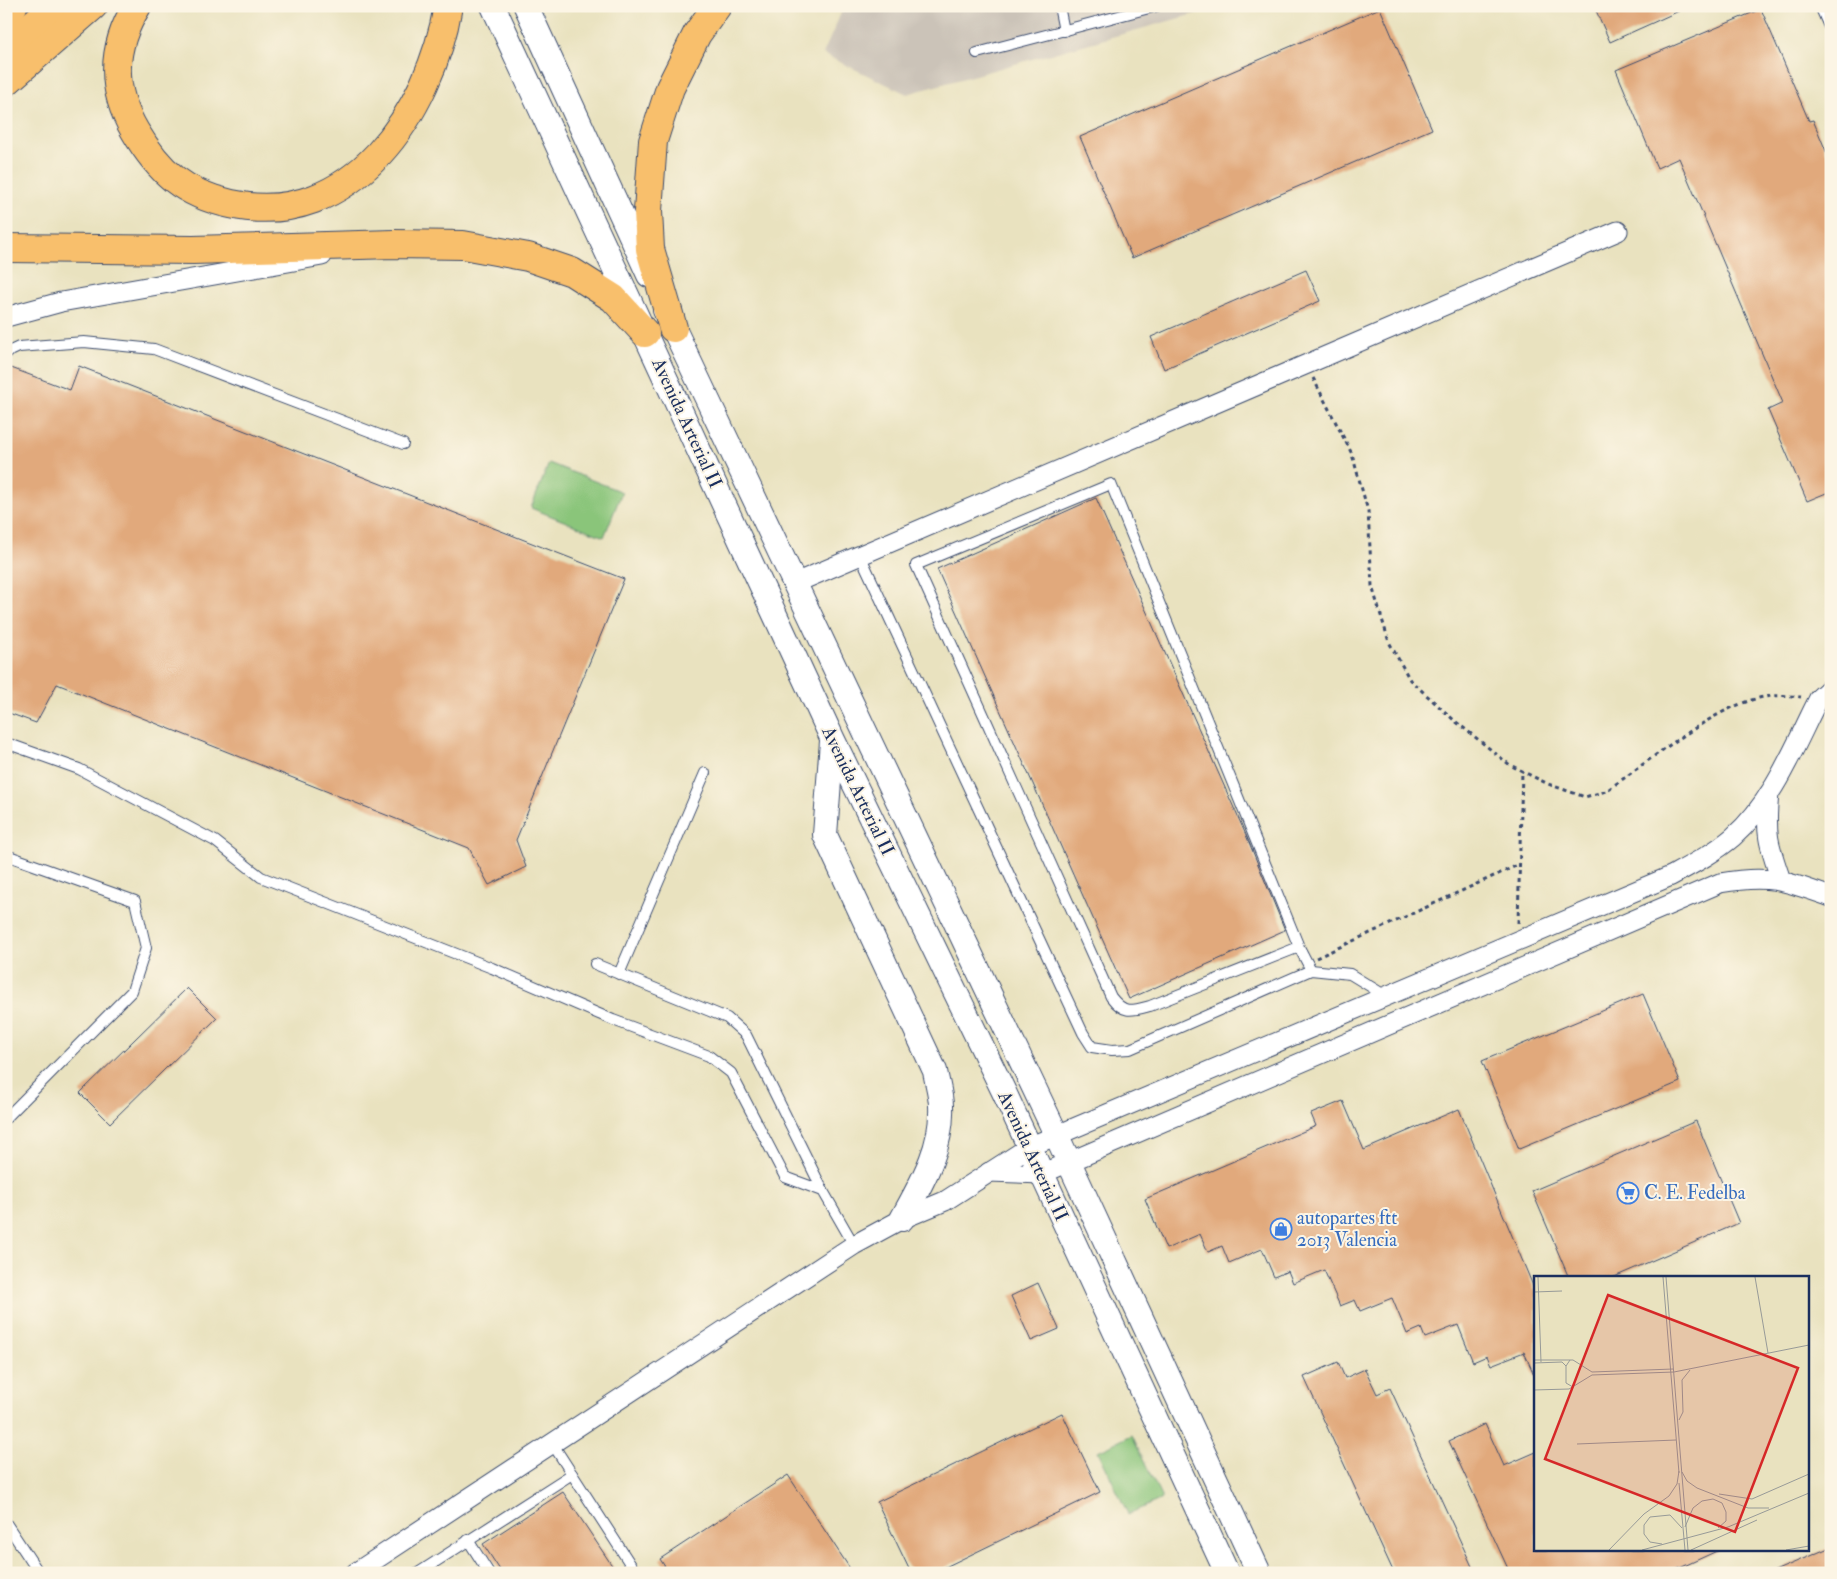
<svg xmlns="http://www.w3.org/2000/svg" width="1837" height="1579" viewBox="0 0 1837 1579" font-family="'IM FELL Double Pica',serif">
<rect width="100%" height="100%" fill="#fcf5e5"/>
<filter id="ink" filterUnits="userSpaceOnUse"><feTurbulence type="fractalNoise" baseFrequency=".02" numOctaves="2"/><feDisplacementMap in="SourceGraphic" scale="10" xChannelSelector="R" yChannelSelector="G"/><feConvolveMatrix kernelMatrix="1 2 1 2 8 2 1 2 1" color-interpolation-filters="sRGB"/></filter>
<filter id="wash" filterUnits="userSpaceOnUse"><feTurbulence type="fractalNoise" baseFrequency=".0096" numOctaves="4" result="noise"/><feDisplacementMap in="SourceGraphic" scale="20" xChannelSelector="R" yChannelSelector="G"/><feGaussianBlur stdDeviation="1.12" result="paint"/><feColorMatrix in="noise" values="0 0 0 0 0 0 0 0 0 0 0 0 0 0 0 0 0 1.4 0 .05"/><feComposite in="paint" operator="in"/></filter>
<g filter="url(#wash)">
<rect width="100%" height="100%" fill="#e9e2bf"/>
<polygon fill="#cbc3b8" points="844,6 1223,6 907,94 823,54"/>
<g fill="#8ac57a" stroke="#527a6c">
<polygon points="549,463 622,492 604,537 531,508"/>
<polygon points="1132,1435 1162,1499 1128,1514 1098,1451"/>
</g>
<g id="blocks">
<g fill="#e1a97c">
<polygon points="1594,6 1690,6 1610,42"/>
<polygon points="1380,8 1432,129 1132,258 1080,137"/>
<polygon points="1761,9 1809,121 1813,120 1831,163 1831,491 1807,501 1768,410 1783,403 1679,158 1657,168 1616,70"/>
<polygon points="1306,270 1320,301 1164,369 1151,337"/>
<polygon points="6,366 70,390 79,366 624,579 516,840 526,867 489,885 469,848 57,684 36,723 6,712"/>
<polygon points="1096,498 1246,835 1285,930 1129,999 937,569"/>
<polygon points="187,988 217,1018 110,1123 80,1093"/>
<polygon points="1643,994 1680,1082 1519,1149 1482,1061"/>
<polygon points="1343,1101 1364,1150 1459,1109 1536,1293 1536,1379 1524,1352 1491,1365 1487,1356 1473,1362 1458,1325 1425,1338 1421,1328 1407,1334 1392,1298 1360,1311 1355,1300 1340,1306 1324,1270 1293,1283 1288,1271 1274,1277 1262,1249 1229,1263 1222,1246 1208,1252 1200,1234 1166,1249 1145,1199 1316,1126 1311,1114"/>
<polygon points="1696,1121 1739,1223 1612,1278 1569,1278 1532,1191"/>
<polygon points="1038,1283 1059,1329 1031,1341 1011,1296"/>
<polygon points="1338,1362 1345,1378 1365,1369 1377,1394 1390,1388 1475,1573 1394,1573 1304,1377"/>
<polygon points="1062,1413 1100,1492 933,1573 911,1573 877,1502"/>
<polygon points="1485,1424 1504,1466 1536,1452 1536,1550 1719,1550 1669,1573 1510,1573 1449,1441"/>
<polygon points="788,1475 853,1573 669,1573 660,1559"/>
<polygon points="563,1492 617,1573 502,1573 483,1544"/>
<polygon points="1831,1547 1831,1573 1770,1573"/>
</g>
</g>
</g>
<g filter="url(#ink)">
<use href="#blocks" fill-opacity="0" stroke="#3a4a6d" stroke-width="1"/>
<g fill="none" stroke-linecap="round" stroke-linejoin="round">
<g stroke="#3a4a6d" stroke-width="12">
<g id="service">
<polyline points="1059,6 1064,31"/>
<polyline points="1820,6 1831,31"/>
<polyline points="977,53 1157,6"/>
<polyline points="6,353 19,347 84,342 154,349 403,444"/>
<polyline points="860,555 1083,1033 1092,1047 1112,1050 1130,1049 1311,970 1350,974 1386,996"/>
<polyline points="6,743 79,769 215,841 261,877 492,968 613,1020 709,1056 731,1073 785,1177 823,1191 854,1245"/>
<polyline points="6,855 135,901 146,948 132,991 6,1118"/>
<path d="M1299,947L1150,1006C1131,1011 1124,1014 1111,997L916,565L1111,484L1299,947L1311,970"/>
<polyline points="595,964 727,1018 746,1035 823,1191"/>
<polyline points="619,974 705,773"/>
<polyline points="552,1443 636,1573"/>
<polyline points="6,1523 39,1573"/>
<polyline points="468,1540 489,1573"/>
<polyline points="418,1573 572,1474"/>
</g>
</g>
<g stroke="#3a4a6d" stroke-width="21">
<g id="minor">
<polyline points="6,317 61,302 322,256"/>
<polyline points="793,584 1618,231"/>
<path d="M1769,794C1765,833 1768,843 1781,880"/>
<path d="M989,1172L1041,1174L1720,883C1769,874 1786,881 1831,897"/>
<path d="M355,1573L854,1245L902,1219L945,1201L1029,1147L1671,876C1693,864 1714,853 1733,837C1774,801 1795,745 1819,698L1831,687"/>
</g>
</g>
<g stroke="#3a4a6d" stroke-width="26">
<g id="tertiary">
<polyline points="493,6 833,740 1004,1092 1227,1573"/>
<polyline points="526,6 649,275"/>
<polyline points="665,310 1056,1134 1259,1573"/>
<path d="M832,741L825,835L935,1071C937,1083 941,1095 941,1106C943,1148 921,1184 902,1219"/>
</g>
</g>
<g stroke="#3a4a6d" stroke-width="30">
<g id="motorway">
<path d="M137,6C111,48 110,88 135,131C159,172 184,194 231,204C352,231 431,110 448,6"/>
<polyline points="6,13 13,6"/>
<polyline points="6,48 54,6"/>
<polyline points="6,82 93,6"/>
<polyline points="6,248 193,250 394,244 463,245 528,257 572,272 613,298 645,333"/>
<polyline points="673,328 650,249 648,211 653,141 670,88 697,34 717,6"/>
</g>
</g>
<g stroke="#3a4a6d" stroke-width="3" stroke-dasharray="4 4" stroke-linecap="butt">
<path d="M1313,378L1352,454L1368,511L1372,586L1389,642L1410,680L1455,721L1510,765L1548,784L1585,797L1606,791C1648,762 1711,709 1759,698C1773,695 1787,695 1801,697"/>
<polyline points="1518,923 1522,771"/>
<polyline points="1316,958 1520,864"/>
</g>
<use href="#service" stroke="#fff" stroke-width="10"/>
<use href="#minor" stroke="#fff" stroke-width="19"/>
<use href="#tertiary" stroke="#fff" stroke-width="24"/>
<use href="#motorway" stroke="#f8bf6c" stroke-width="28"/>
</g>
</g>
<defs>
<g id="supermarket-ring" transform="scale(1.125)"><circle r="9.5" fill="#fcf5e5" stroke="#3f7fe0" stroke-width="1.5"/><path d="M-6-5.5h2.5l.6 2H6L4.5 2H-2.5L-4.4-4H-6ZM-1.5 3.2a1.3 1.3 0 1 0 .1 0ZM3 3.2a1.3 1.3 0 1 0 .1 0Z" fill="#3f7fe0"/></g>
<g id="shop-ring" transform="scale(1.125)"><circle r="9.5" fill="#fcf5e5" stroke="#3f7fe0" stroke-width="1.5"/><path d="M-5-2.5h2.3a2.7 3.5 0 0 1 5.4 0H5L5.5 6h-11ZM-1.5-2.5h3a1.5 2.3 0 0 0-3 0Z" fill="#3f7fe0"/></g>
</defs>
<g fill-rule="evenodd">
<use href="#supermarket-ring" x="1628" y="1193"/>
<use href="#shop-ring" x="1281" y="1229"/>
</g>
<g text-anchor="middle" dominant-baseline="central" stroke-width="4" stroke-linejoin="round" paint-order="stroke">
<g font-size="19" fill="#1b2f5e" stroke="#fcf5e5">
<text transform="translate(687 423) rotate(65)">Avenida Arterial II</text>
<text transform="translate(858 791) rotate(64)">Avenida Arterial II</text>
<text transform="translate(1033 1156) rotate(65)">Avenida Arterial II</text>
</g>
<g font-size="19" fill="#366cbe" stroke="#fcf5e5" text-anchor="start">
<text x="1644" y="1193">C. E. Fedelba</text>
<text x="1297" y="1218">autopartes ftt<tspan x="1297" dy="22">2013 Valencia</tspan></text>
</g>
</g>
<g transform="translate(1534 1276)">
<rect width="275" height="275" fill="#e9e2bf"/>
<path fill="none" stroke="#979a98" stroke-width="1" d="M4,1L7,86M129,1L145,197M132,1L154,274M221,1L234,77M0,16L28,15M0,84H39L58,96L139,93M36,84L32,90V107L39,111M0,87L28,86L32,90M0,114L35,113L58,99L140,96L275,69M145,144L149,136L148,104L156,94M43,168L142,164M148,196L153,205L163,212L214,232H235M145,207L151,274M185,218L218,223L275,198M151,251L159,232L168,225L179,223L188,227L192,236V245L184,252M128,268L116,266L110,258V249L116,241L136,239L148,252M75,274L110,238L135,220L143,208L145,195M108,274L194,251L275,217M157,274L223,244M252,274L275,270"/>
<path fill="#d62828" fill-opacity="0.15" stroke="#d62828" stroke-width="2.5" d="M74,19L264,92L201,256L11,183Z"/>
<rect width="275" height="275" fill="none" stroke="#1b2f5e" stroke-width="2.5"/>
</g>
<rect width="1837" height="1579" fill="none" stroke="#fcf5e5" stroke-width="25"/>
</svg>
